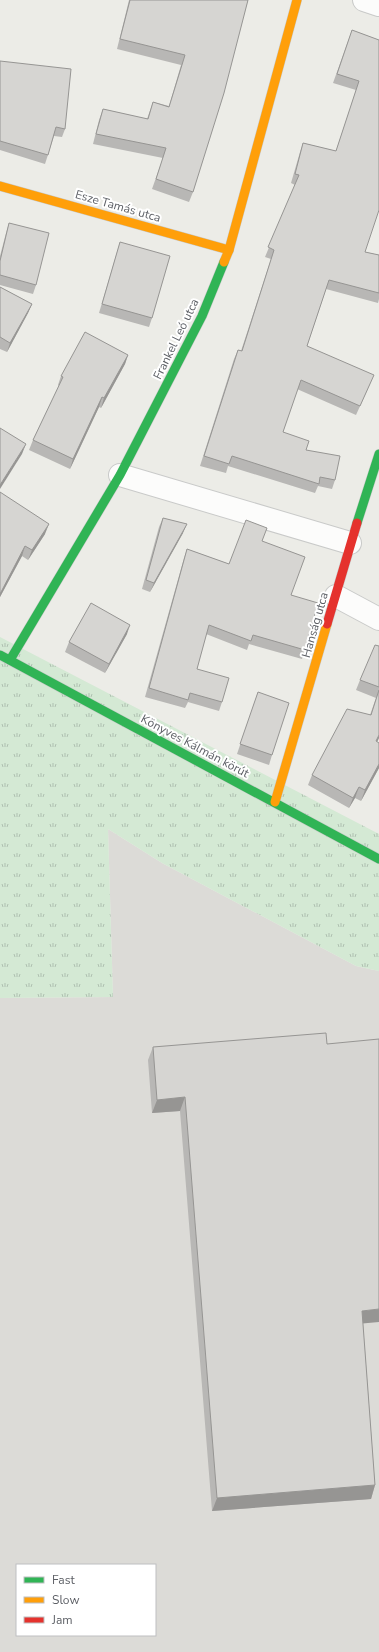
<svg xmlns="http://www.w3.org/2000/svg" width="379" height="1652" viewBox="0 0 379 1652" font-family="'Nunito Sans',sans-serif">
<defs>
<pattern id="grass-tufts" width="24" height="20" patternUnits="userSpaceOnUse"><rect width="24" height="20" fill="#d4e9d4"/><path d="M3 7l-1-3M5 7V3M7 7l1-3M15 17l-1-3M17 17v-4M19 17l1-3" fill="none" stroke="#afc0b0"/></pattern>
</defs>
<rect width="100%" height="100%" fill="#ecece7"/>
<path fill="#dcdbd7" fill-rule="evenodd" d="M108,829L162,863L356,966L379,971V1652H0V998L113,997ZM17,1565H155V1635H17Z"/>
<polygon fill="url(#grass-tufts)" points="0,637 379,834 379,971 356,966 162,863 108,829 113,997 0,998"/>
<g fill="none" stroke-linecap="round" stroke-linejoin="round">
<g stroke="#c9cac9" stroke-width="24">
<g id="street">
<polyline points="364,0 379,5"/>
<polyline points="120,475 350,543"/>
<polyline points="336,596 379,619"/>
</g>
</g>
<g stroke="#c9cac9" stroke-width="10">
<g id="fast">
<polyline points="357,523 379,454"/>
<polyline points="0,655 379,859"/>
<polyline points="10,660 120,475 202,316 224,262"/>
</g>
</g>
<g stroke="#c9cac9" stroke-width="10">
<g id="slow">
<polyline points="0,186 229,250"/>
<polyline points="224,262 229,250 297,0"/>
<polyline points="275,802 327,624"/>
</g>
</g>
<g stroke="#c9cac9" stroke-width="10">
<polyline id="jam" points="327,624 357,523"/>
</g>
<use href="#street" stroke="#fcfcfb" stroke-width="22"/>
<use href="#fast" stroke="#30b455" stroke-width="9"/>
<use href="#slow" stroke="#ff9f0a" stroke-width="9"/>
<use href="#jam" stroke="#e5322d" stroke-width="9"/>
</g>
<g fill="#b8b7b5">
<polygon points="129,0 248,0 193,192 189,202 152,189 163,158 93,144 99,120 103,109 147,119 153,102 169,106 181,65 117,49"/>
<polygon points="352,30 379,40 365,252 379,255 379,299 378,303 326,289 307,346 370,384 356,415 297,389 283,432 306,450 335,480 332,489 318,486 315,493 228,466 226,473 200,466 234,359 238,350 241,351 271,259 265,257 295,185 291,183 300,152 303,143 336,151 356,90 333,83"/>
<polygon points="0,61 65,129 62,137 54,136 45,164 0,150"/>
<polygon points="9,223 36,285 33,294 0,285 0,256 6,233"/>
<polygon points="120,242 152,318 149,327 99,313 117,252"/>
<polygon points="0,287 32,304 28,313 7,352 0,349"/>
<polygon points="128,355 125,364 101,408 99,407 70,469 29,450 33,440 59,386 58,385 61,376"/>
<polygon points="0,492 45,534 28,560 22,556 0,597"/>
<polygon points="163,518 183,533 150,592 142,589 159,527"/>
<polygon points="262,542 291,595 305,650 302,659 249,644 247,650 206,634 197,669 222,702 219,711 188,702 185,708 145,697 184,558 187,549 229,564"/>
<polygon points="127,634 105,673 65,652 69,642"/>
<polygon points="379,646 379,738 377,742 379,743 379,768 361,801 355,798 349,808 308,785 312,775 370,715 376,698 356,690 360,680"/>
<polygon points="258,692 272,755 269,765 237,754"/>
<polygon points="327,1044 363,1324 375,1485 371,1499 212,1511 180,1111 152,1113 148,1060 153,1047"/>
</g>
<g fill="#969593">
<polygon points="32,304 28,313 7,352 10,343"/>
<polygon points="128,355 125,364 101,408 104,398"/>
<polygon points="102,397 99,407 70,469 73,459"/>
<polygon points="26,444 22,454 0,489 0,485"/>
<polygon points="49,524 45,534 28,560 32,550"/>
<polygon points="187,524 183,533 150,592 154,583"/>
<polygon points="25,546 22,556 0,597 0,594"/>
<polygon points="130,625 127,634 105,673 109,664"/>
<polygon points="379,735 379,738 372,752 376,741"/>
<polygon points="379,764 379,768 361,801 365,790"/>
<polygon points="359,787 355,798 349,808 353,798"/>
<polygon points="185,1097 180,1111 152,1113 157,1100"/>
<polygon points="379,1309 379,1322 357,1324 362,1311"/>
<polygon points="375,1485 371,1499 212,1511 217,1498"/>
</g>
<g fill="#d6d5d2" stroke="#969593">
<polygon points="130,0 248,0 224,93 193,192 156,179 166,148 96,134 103,109 148,119 153,102 169,107 185,55 120,39"/>
<polygon points="352,30 379,40 379,210 365,252 379,255 379,293 329,280 307,346 374,375 360,406 301,380 283,432 309,441 306,450 340,456 335,480 320,477 319,484 232,456 229,464 204,456 238,350 242,351 274,250 268,247 299,175 295,174 303,143 336,151 359,81 337,74"/>
<polygon points="0,61 71,69 65,129 56,127 48,155 0,141"/>
<polygon points="9,223 49,233 36,285 0,275 0,261"/>
<polygon points="120,242 170,256 152,318 102,304"/>
<polygon points="0,287 32,304 10,343 0,337"/>
<polygon points="85,332 128,355 104,398 102,397 73,459 33,440 63,377 61,376"/>
<polygon points="0,428 26,444 0,485"/>
<polygon points="0,492 49,524 32,550 25,546 0,594"/>
<polygon points="163,518 187,524 154,583 146,580"/>
<polygon points="246,520 267,528 262,541 305,557 291,595 318,603 305,650 253,635 251,641 209,625 197,669 229,678 222,702 190,693 188,700 149,688 187,549 229,564"/>
<polygon points="91,603 130,625 109,664 69,642"/>
<polygon points="375,645 379,646 379,687 360,680"/>
<polygon points="379,690 379,735 376,741 379,743 379,764 365,790 359,787 353,798 312,775 347,709 371,715"/>
<polygon points="258,692 289,703 272,755 240,744"/>
<polygon points="326,1033 327,1044 379,1039 379,1309 362,1311 375,1485 217,1498 185,1097 157,1100 153,1047"/>
</g>
<g text-anchor="middle" dominant-baseline="central" stroke-width="4" stroke-linejoin="round" paint-order="stroke">
<g font-size="12" fill="#5c5f65" stroke="#fff">
<text transform="translate(118 206) rotate(16)">Esze Tamás utca</text>
<text transform="translate(176 339) rotate(-64)">Frankel Leó utca</text>
<text transform="translate(315 625) rotate(-74)">Hanság utca</text>
<text transform="translate(195 746) rotate(28)">Könyves Kálmán körút</text>
</g>
</g>
<rect x="16" y="1564" width="140" height="72" fill="#ffffff" stroke="#bebfc1"/>
<rect x="24" y="1577" width="20" height="6" fill="#30b455" stroke="#bebfc1"/>
<text x="52" y="1584" font-size="12" fill="#5c5f65">Fast</text>
<rect x="24" y="1597" width="20" height="6" fill="#ff9f0a" stroke="#bebfc1"/>
<text x="52" y="1604" font-size="12" fill="#5c5f65">Slow</text>
<rect x="24" y="1617" width="20" height="6" fill="#e5322d" stroke="#bebfc1"/>
<text x="52" y="1624" font-size="12" fill="#5c5f65">Jam</text>
</svg>
